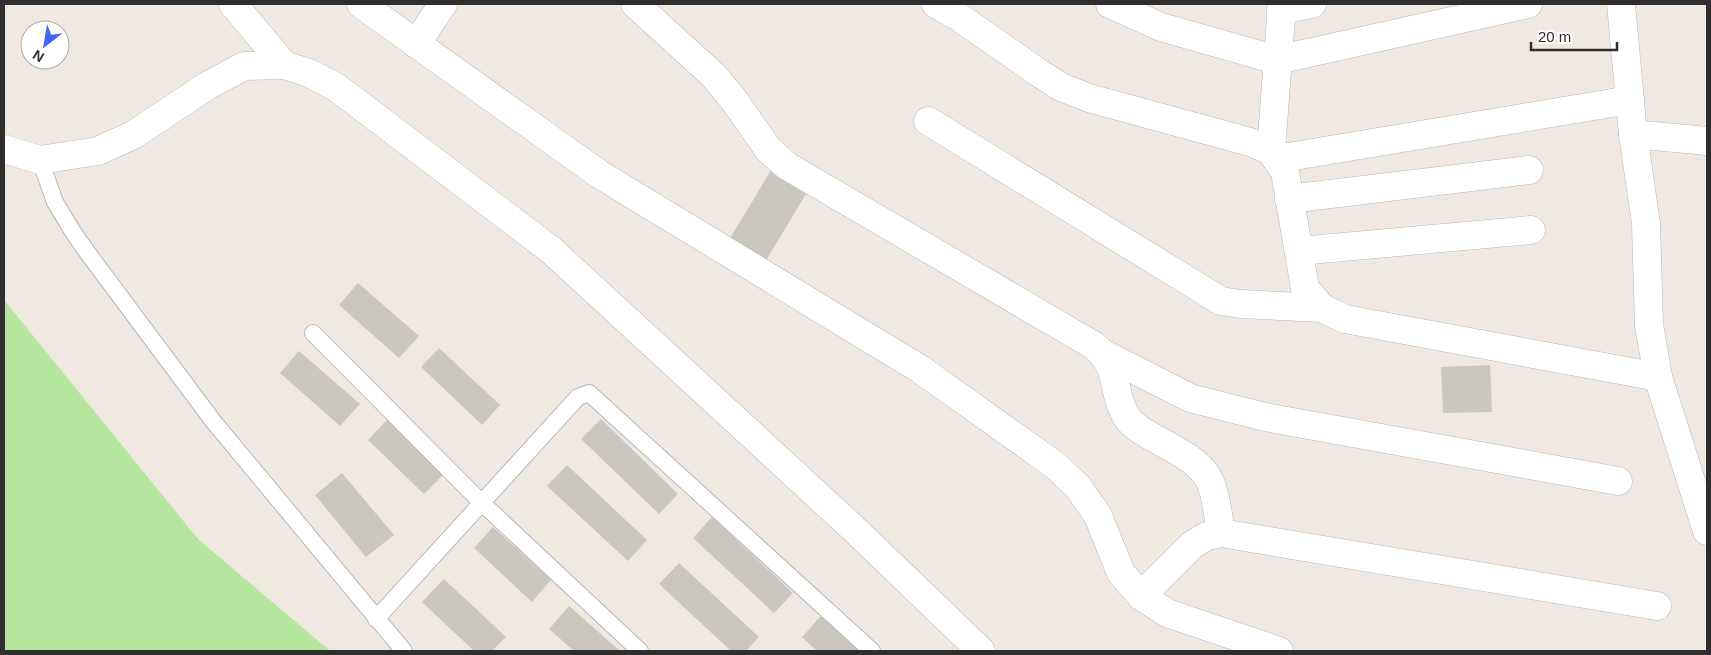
<svg xmlns="http://www.w3.org/2000/svg" width="1711" height="655" viewBox="0 0 1711 655" font-family="Helvetica,sans-serif">
<rect width="100%" height="100%" fill="#efe9e1"/>
<polygon fill="#b6e59e" points="4,300 198,539 330,651 4,651"/>
<g fill="#cbc7bf">
<polygon points="776,162 812,184 762,267 726,245"/>
<polygon points="358,283 419,336 399,358 339,305"/>
<polygon points="439,348 500,405 482,425 421,367"/>
<polygon points="299,351 360,404 340,426 280,373"/>
<polygon points="1490,365 1492,412 1443,413 1441,367"/>
<polygon points="389,418 446,472 424,494 368,440"/>
<polygon points="601,419 678,494 659,514 581,439"/>
<polygon points="567,465 647,540 628,561 547,486"/>
<polygon points="342,473 394,535 366,557 315,495"/>
<polygon points="712,517 793,593 774,613 693,538"/>
<polygon points="493,527 551,580 532,602 474,548"/>
<polygon points="679,563 759,637 746,651 731,651 659,584"/>
<polygon points="444,579 506,637 492,651 474,651 422,602"/>
<polygon points="569,606 620,651 574,651 549,629"/>
<polygon points="821,616 860,651 817,651 802,637"/>
</g>
<g fill="none" stroke-linecap="round" stroke-linejoin="round">
<g stroke="#b4b7c1" stroke-width="18">
<g id="lane">
<polyline points="40,160 55,202 73,232 87,252 213,421 404,651"/>
<polyline points="313,333 482,503 640,651"/>
<polyline points="376,619 578,397 589,393 872,651"/>
</g>
</g>
<g stroke="#b4b7c1" stroke-width="29">
<g id="street">
<polyline points="233,4 284,65"/>
<path d="M635,4L713,75L734,100L768,149L787,166L1093,345C1122,368 1110,389 1126,416C1133,427 1145,433 1156,439C1176,451 1202,461 1211,484C1217,499 1218,517 1221,533"/>
<polyline points="936,4 959,17 1036,71 1061,87 1089,98 1250,142 1271,151 1285,172 1305,288 1322,308 1345,319 1658,377"/>
<polyline points="1110,4 1161,27 1277,60 1528,4"/>
<polyline points="1621,4 1633,134 1646,224 1649,325 1658,377 1707,531"/>
<polyline points="1281,10 1312,4"/>
<polyline points="416,44 443,4"/>
<polyline points="928,121 1221,301 1241,304 1322,308"/>
<polyline points="1633,134 1707,141"/>
<polyline points="1271,151 1282,4"/>
<polyline points="1276,159 1630,100"/>
<polyline points="1289,199 1529,170"/>
<polyline points="1299,251 1531,230"/>
<polyline points="1104,354 1190,398 1265,417 1618,481"/>
<polyline points="1141,596 1192,545 1207,536 1221,533 1657,606"/>
</g>
</g>
<g stroke="#b4b7c1" stroke-width="29">
<g id="secondary">
<polyline points="361,4 599,174 920,369 1056,466 1078,487 1098,516 1121,573 1141,596 1167,613 1279,651"/>
<polyline points="4,149 40,160 98,151 133,135 207,86 244,66 284,65 309,73 336,87 551,250 853,528 981,651"/>
</g>
</g>
<use href="#lane" stroke="#fff" stroke-width="16"/>
<use href="#street" stroke="#fff" stroke-width="28"/>
<use href="#secondary" stroke="#fff" stroke-width="28"/>
</g>
<rect width="1711" height="655" fill="none" stroke="#2e2e2e" stroke-width="10"/>
<g transform="translate(45 45) rotate(211)"><circle r="24" fill="#ffffff" stroke="#ababab"/>
<path d="M0-4L9 19L0 12L-9 19Z" fill="#4264fb"/>
<text y="-8" font-size="14" font-weight="bold" text-anchor="middle" fill="#2e2e2e">N</text>
</g>
<path d="M1531 42v8h86v-8" fill="none" stroke="#2e2e2e" stroke-width="2.5"/>
<text x="1538" y="42" font-size="15" fill="#2e2e2e" stroke="#ffffff" stroke-width="4" paint-order="stroke">20 m</text>
</svg>
